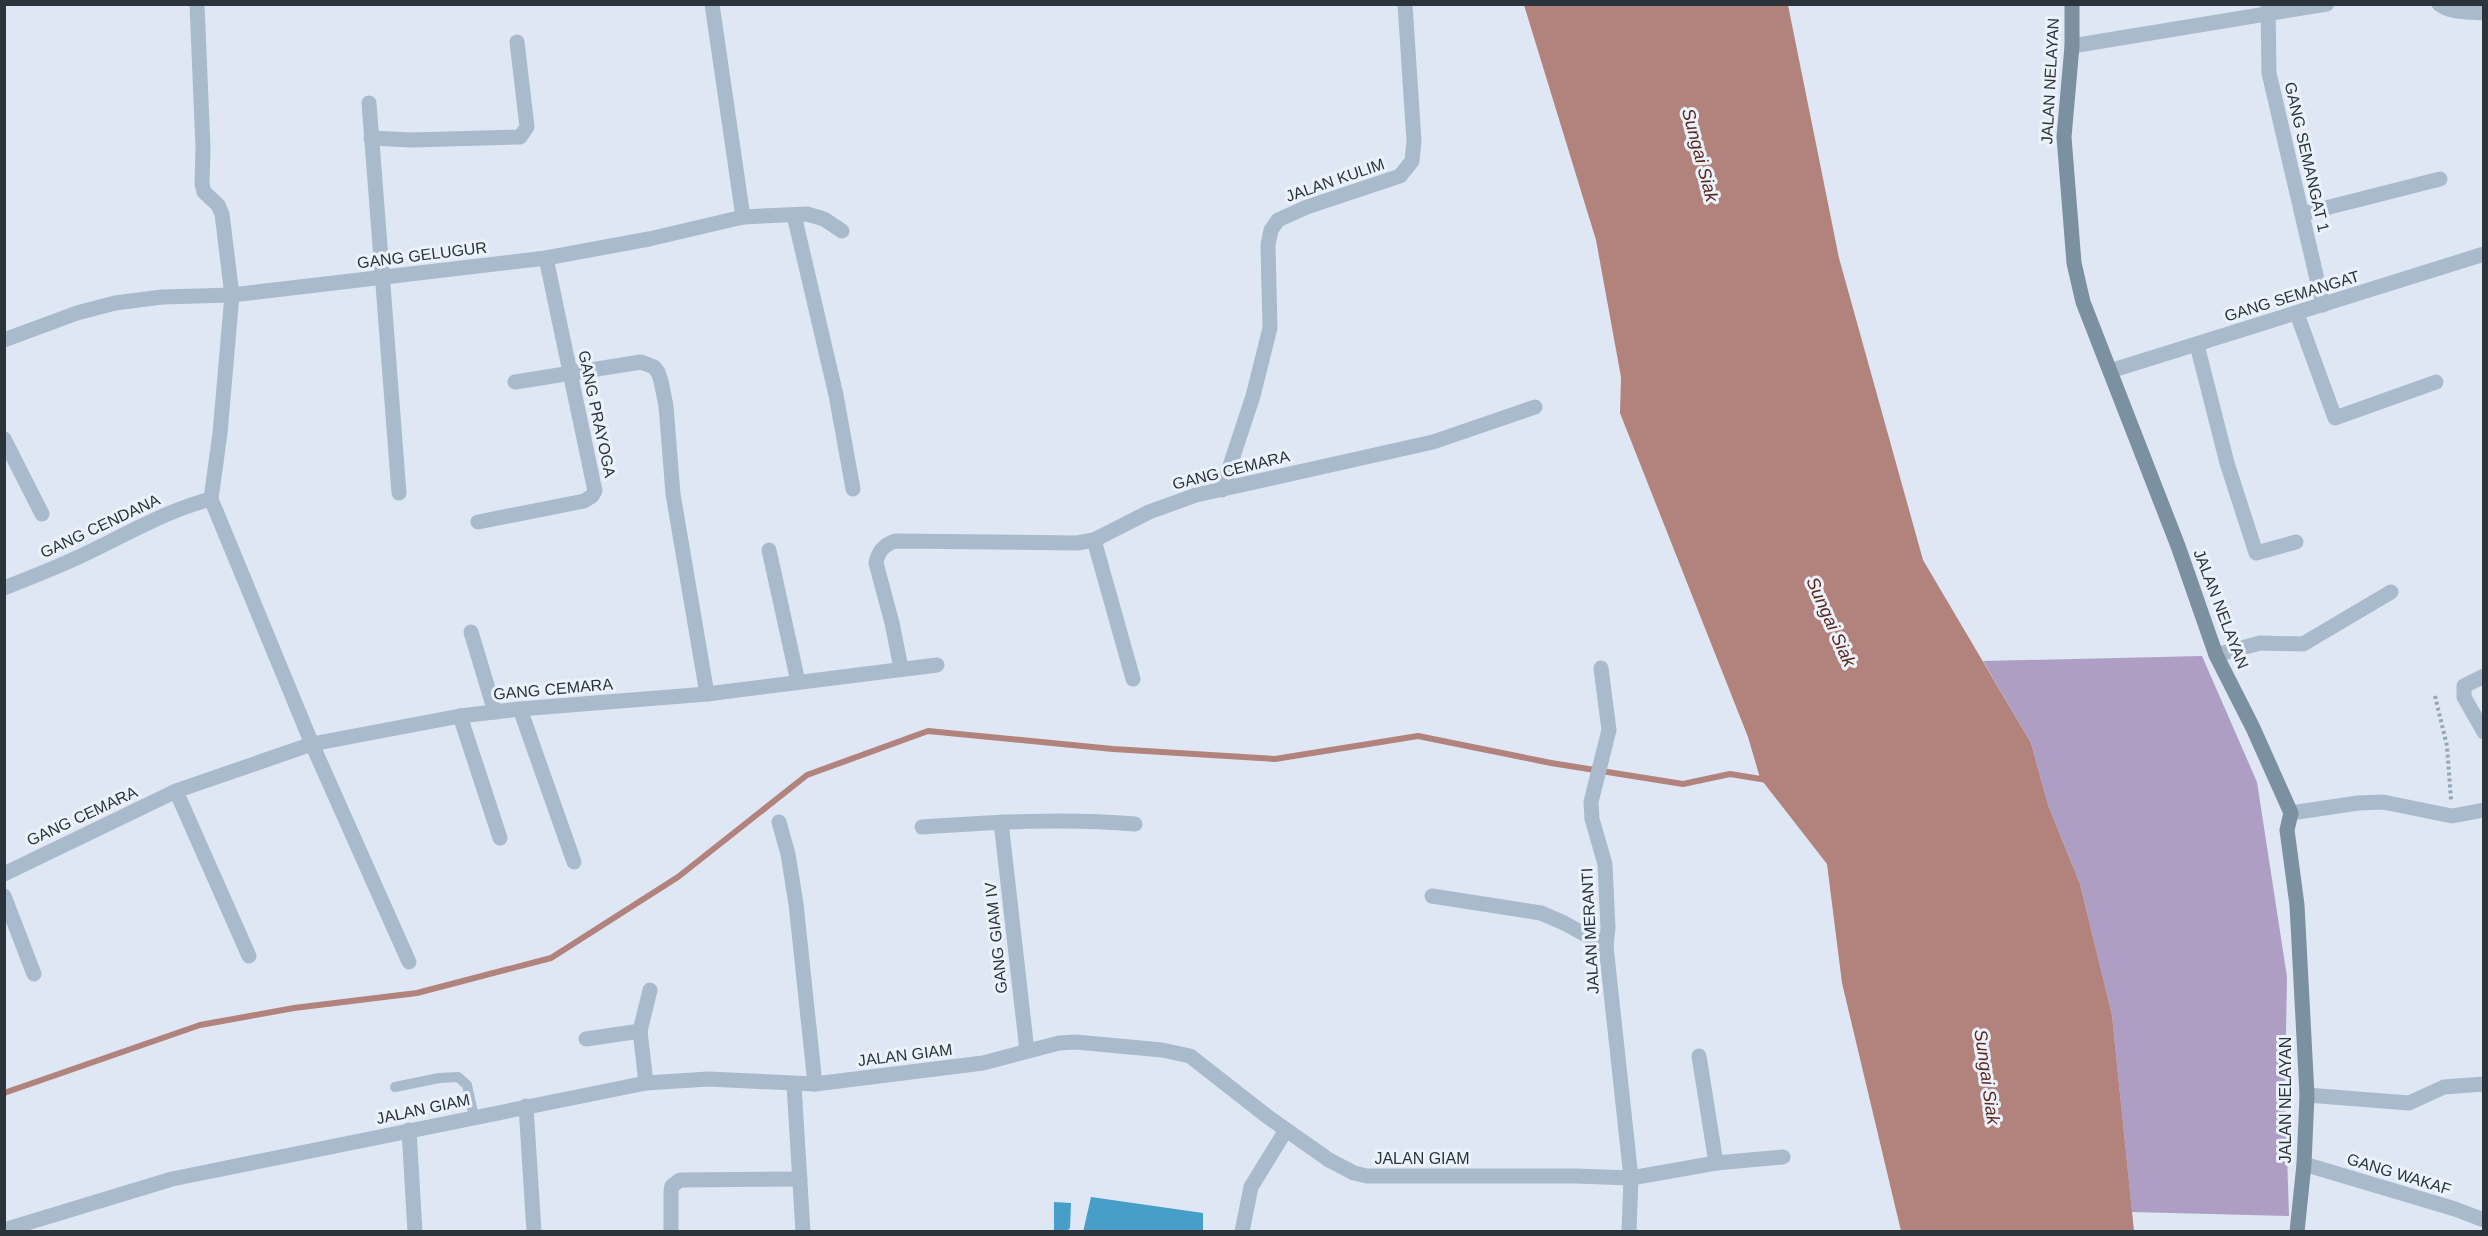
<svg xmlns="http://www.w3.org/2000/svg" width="2488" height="1236" viewBox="0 0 2488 1236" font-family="Arial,sans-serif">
<rect width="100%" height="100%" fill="#dfe7f4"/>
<polygon fill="#ae9ec4" points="2202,656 2257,782 2287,977 2285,1092 2289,1216 2132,1212 2112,1015 2080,884 2048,805 2031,743 1983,661"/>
<polygon fill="#b2837d" points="1524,5 1788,5 1839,258 1923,560 2031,743 2048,805 2080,884 2112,1015 2134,1231 1901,1231 1842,983 1827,864 1760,778 1748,737 1620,413 1621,377 1596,240"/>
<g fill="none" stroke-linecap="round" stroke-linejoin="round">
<polyline stroke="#b2837d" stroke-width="6" points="4,1093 200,1025 294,1008 417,993 551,958 678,877 807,775 928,731 1113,749 1275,759 1418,736 1551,763 1683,784 1730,774 1767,780"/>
</g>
<g fill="#479fc9">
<polygon points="1091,1197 1203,1213 1203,1232 1083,1232"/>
<polygon points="1054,1202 1071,1203 1070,1228 1066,1232 1054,1232"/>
</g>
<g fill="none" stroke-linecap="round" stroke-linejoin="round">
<polyline stroke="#94a6b9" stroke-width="4" stroke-dasharray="3 3" stroke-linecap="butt" points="2435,696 2447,746 2451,800"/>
<polyline stroke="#aabacd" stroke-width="10" points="395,1087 439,1078 458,1077 467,1085 474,1117"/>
<g stroke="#aabacd" stroke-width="15">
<polyline points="197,4 203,148 202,184 204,192 218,205 222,214 232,295 220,433 211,499 312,744 409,962"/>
<polyline points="712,4 743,217"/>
<polyline points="2268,4 2269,73 2323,305"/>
<path d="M2439,4C2449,13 2471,12 2484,13"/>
<polyline points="2072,46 2327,4"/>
<polyline points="369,103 399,493"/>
<polyline points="371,138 411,140 520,137 527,127 517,42"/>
<polyline points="2302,214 2440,179"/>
<polyline points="794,215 836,395 853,489"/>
<polyline points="2297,314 2335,418 2436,382"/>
<polyline points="4,340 77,313 115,303 162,297 232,295 546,258 649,239 743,217 807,214 824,219 842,231"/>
<polyline points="2197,345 2227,463 2256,553 2296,542"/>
<polyline points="2110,371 2484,254"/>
<polyline points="515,382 641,362 654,367 658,372 661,381 666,406 673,494 707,694"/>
<polyline points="4,439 42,514"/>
<polyline points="1222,490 1253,396 1270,328 1268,245 1271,230 1278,220 1307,207 1400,176 1412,161 1414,141 1405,4"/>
<polyline points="478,522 584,501 592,496 595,491 546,258"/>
<polyline points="1094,540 1133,679"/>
<polyline points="769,550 798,682"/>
<path d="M4,588C27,579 50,570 72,560C119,539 161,512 211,499"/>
<polyline points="471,632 495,712"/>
<polyline points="2216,655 2260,643 2303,644 2391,592"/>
<path d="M901,668L892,623L876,563C878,551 884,545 895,541L1077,543L1094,540L1149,512L1196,495L1433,442L1535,407"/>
<polyline points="1601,668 1609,730 1591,802 1592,819 1605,864 1608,928 1606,946 1631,1178 1629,1232"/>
<polyline points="2484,676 2464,686 2464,697 2484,732"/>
<polyline points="520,709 574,862"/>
<polyline points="460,716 500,838"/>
<polyline points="176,791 249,956"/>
<polyline points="2291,813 2358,803 2383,802 2452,816 2484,810"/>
<polyline points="779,822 788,854 796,904 815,1084"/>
<polyline points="1001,822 1027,1051"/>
<path d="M922,827C993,822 1064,818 1135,824"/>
<polyline points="4,874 176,791 312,744 460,716 520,709 707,694 937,665"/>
<polyline points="4,896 34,974"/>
<polyline points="1432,896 1541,913 1564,923 1606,946"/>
<polyline points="586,1039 640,1031"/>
<polyline points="1699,1056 1716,1163"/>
<polyline points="646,1083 640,1031 650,990"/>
<polyline points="794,1085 803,1232"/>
<polyline points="2307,1095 2409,1103 2444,1087 2484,1084"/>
<polyline points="526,1106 534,1232"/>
<polyline points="409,1130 415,1232"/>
<polyline points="2304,1164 2455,1209 2484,1220"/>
<polyline points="4,1230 172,1179 646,1083 708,1079 815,1084 983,1063 1059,1043 1076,1042 1162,1050 1190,1056 1268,1117 1329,1160 1354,1173 1367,1176 1576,1176 1631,1178 1716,1163 1783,1157"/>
<polyline points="671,1232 671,1191 672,1186 680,1180 800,1179"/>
<polyline points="1242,1232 1251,1187 1286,1130"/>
</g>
<polyline stroke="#7b90a1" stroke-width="15" points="2072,4 2072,46 2064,137 2074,263 2083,302 2178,546 2216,655 2253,728 2291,813 2287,830 2297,905 2307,1095 2304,1164 2297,1232"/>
</g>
<g text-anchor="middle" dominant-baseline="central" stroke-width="6" stroke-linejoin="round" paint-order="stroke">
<g font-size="16" fill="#2a343a" stroke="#ecf2fb">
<text transform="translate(2050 81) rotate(-87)">JALAN NELAYAN</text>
<text transform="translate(2307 157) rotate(77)">GANG SEMANGAT 1</text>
<text transform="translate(1335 180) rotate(-19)">JALAN KULIM</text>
<text transform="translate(422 255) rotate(-7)">GANG GELUGUR</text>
<text transform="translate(2292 296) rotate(-17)">GANG SEMANGAT</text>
<text transform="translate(597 414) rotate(78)">GANG PRAYOGA</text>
<text transform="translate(1231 470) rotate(-14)">GANG CEMARA</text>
<text transform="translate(100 526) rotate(-25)">GANG CENDANA</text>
<text transform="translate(2221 609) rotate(69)">JALAN NELAYAN</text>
<text transform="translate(553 689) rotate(-5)">GANG CEMARA</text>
<text transform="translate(82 816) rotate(-25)">GANG CEMARA</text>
<text transform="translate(1590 931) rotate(-93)">JALAN MERANTI</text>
<text transform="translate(996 938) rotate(-96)">GANG GIAM IV</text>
<text transform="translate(905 1055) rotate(-7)">JALAN GIAM</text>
<text transform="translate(2285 1100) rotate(-90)">JALAN NELAYAN</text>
<text transform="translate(423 1109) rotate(-12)">JALAN GIAM</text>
<text x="1422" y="1158">JALAN GIAM</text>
<text transform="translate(2399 1174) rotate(17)">GANG WAKAF</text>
</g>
<g font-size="18" font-style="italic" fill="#5d271e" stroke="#ecf2fb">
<text transform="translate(1700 155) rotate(75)">Sungai Siak</text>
<text transform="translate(1831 622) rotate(66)">Sungai Siak</text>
<text transform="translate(1987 1077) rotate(82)">Sungai Siak</text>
</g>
</g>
<rect width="2488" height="1236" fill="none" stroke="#2a343a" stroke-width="12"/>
</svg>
